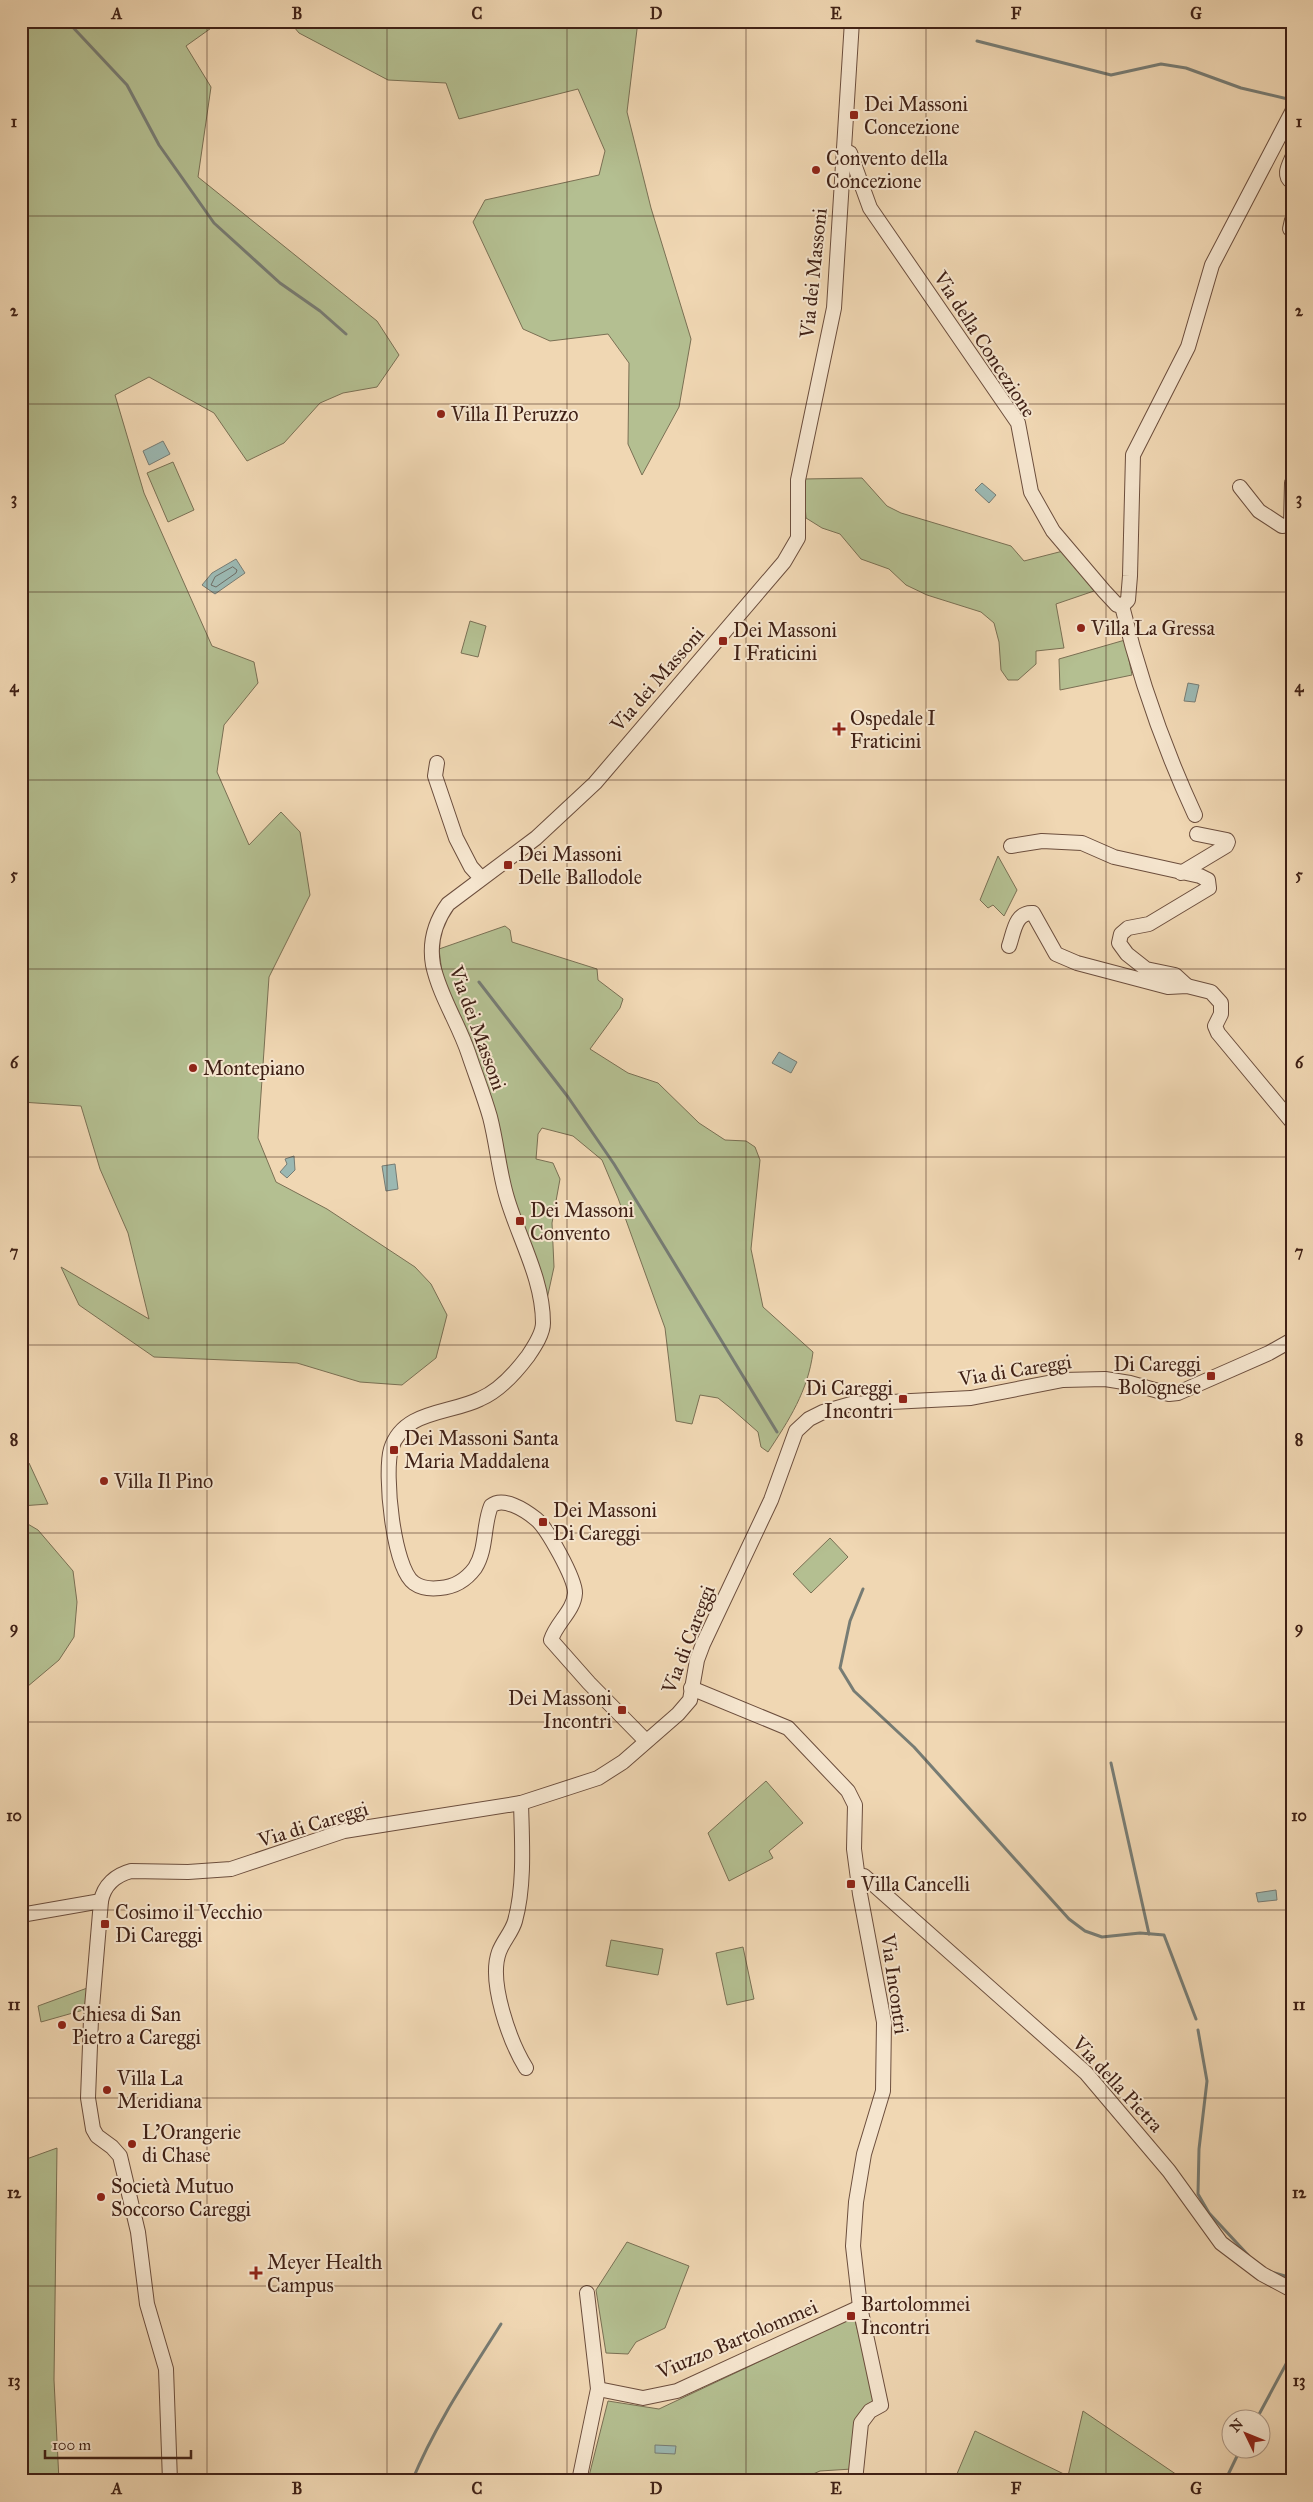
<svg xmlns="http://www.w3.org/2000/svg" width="1313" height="2502" viewBox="0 0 1313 2502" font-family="'IM FELL Great Primer',serif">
<rect width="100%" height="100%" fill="#f0d7b3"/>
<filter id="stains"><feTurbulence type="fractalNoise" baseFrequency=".004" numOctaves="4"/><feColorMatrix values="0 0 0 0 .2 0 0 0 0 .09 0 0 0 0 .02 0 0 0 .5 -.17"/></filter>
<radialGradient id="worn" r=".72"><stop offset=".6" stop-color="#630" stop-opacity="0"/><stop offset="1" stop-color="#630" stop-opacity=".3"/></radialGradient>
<g fill="#b4bf91" stroke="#7a7054">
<polygon points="21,21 221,21 186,46 211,87 198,177 377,321 399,355 377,387 343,393 320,403 284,443 247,461 214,413 149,377 115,395 144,493 212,646 254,662 258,683 224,725 217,772 249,845 281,812 300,832 310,895 269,977 258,1138 276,1182 327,1209 415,1267 431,1284 447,1315 436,1358 402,1385 360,1382 297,1363 154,1357 79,1305 61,1267 149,1319 128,1233 100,1169 81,1106 21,1102"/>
<polygon points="289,21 638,21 627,112 651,208 691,339 679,407 642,475 628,444 629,363 608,334 550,341 523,329 473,222 485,200 599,175 605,151 578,89 459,119 446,83 388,80 299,33"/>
<polygon points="173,462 194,510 168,522 147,473"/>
<polygon points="862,478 887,506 901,513 1011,546 1024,561 1063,551 1094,591 1056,604 1064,648 1036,651 1036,664 1018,680 1008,680 1001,670 999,642 994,623 981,612 927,595 906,585 889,569 861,559 840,534 822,528 806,518 803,479"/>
<polygon points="470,621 486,626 478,657 461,653"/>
<polygon points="1125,640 1132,675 1060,690 1059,659"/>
<polygon points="998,856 1017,890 1004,916 993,905 988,908 980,900"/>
<path d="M505,926L510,930L512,942L597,969L598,980L623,999L620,1008L590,1049L628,1073L658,1083L699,1123L725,1140L746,1141L755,1147L760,1160L751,1249L763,1307L813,1352C808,1391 789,1420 768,1452L761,1447L758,1432L733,1410L718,1398L700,1395L692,1424L676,1421L665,1328L618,1198L602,1160L573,1136L542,1128L538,1134L536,1159L553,1163L560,1179L552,1223L554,1267L547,1299L545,1297L442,973L439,949Z"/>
<polygon points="21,1462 29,1463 48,1504 21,1506"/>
<polygon points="21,1520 38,1530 73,1571 77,1602 74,1637 59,1660 21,1692"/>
<polygon points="830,1538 848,1557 811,1593 793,1574"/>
<polygon points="766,1781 803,1823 769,1851 773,1858 729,1881 708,1833"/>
<polygon points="611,1940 663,1949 658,1975 606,1966"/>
<polygon points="743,1947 754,1999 727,2005 716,1953"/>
<polygon points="90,1987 87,2009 41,2022 38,2006"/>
<polygon points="57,2148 54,2380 59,2481 21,2481 21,2161"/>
<polygon points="627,2242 689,2266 665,2328 636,2342 628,2354 606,2353 596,2290"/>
<polygon points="854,2317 877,2403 865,2410 852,2469 820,2471 797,2481 588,2480 608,2401 659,2409"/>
<polygon points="1083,2411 1186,2481 954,2481 975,2431 1068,2476"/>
</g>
<g fill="#9bb8b2" stroke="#777c74">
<polygon points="163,441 170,454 149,465 143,451"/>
<polygon points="982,483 996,495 989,503 975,490"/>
<polygon points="236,559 245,573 215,594 202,585 212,573"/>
<polygon points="1188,683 1199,685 1195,702 1184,701"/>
<polygon points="779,1052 797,1062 791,1073 772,1063"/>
<polygon points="294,1156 295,1170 287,1178 280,1172 287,1164 285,1159"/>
<polygon points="395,1164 398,1189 386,1191 382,1166"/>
<polygon points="1276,1890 1277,1900 1258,1902 1256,1893"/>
<polygon points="655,2445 676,2446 675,2454 655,2453"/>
</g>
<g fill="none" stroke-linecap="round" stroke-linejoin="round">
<polygon stroke="#6e6c64" stroke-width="1" points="233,567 237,570 236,573 216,587 211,585 215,577"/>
<g stroke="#777c74" stroke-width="3">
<polyline points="67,21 127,85 159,145 214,223 280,283 320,311 346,334"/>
<polyline points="977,41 1111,75 1161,64 1186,68 1241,88 1292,100"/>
<polyline points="479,982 568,1097 614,1164 777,1432"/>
<polyline points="863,1589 850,1621 840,1668 854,1691 914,1747 1069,1919 1085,1931 1102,1937 1140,1933 1164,1935 1196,2019"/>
<polyline points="1111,1763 1149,1934"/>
<polyline points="1198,2030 1207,2081 1199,2149 1198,2194 1209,2213 1248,2255"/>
<polyline points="1271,2272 1292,2278"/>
<polyline points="1256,2420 1292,2353"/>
<path d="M412,2481C435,2425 469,2375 501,2324"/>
<polyline points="1225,2481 1240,2450"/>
</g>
<g stroke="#6c4e3d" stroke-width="16">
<g id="minor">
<polyline points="845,151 850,153 870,208 1018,423 1031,492 1053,531 1104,591 1117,605 1122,606 1128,600 1130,576 1133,455 1188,347 1212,265 1292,112"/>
<path d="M1292,158C1288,167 1283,176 1292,182"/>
<polyline points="1290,229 1292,220"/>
<polyline points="1240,487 1259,511 1282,526 1291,525 1292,483"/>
<path d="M1122,606C1140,680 1163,746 1195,815"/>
<polyline points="437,763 435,776 456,838 471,867 481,878"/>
<polyline points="1011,846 1042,841 1082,843 1114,857 1200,876 1208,880 1209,888 1149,924 1128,928 1121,934 1119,943 1127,954 1146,969 1175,975 1187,986"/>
<polyline points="1181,873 1226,846 1228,842 1227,840 1197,834"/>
<path d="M1009,946C1014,932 1015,912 1033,913L1056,954L1077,963L1168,987L1187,986L1211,992L1221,1003V1014L1215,1026L1218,1033L1292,1122"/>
<polyline points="691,1688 788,1728 848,1791 855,1805 854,1849 860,1894 884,2022 883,2091 864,2154 856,2202 853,2246 860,2307 881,2405 870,2411 861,2423 855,2481"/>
<path d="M646,1741L589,1683L551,1640C556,1623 574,1611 575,1593C575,1578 547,1528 536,1519C525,1510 503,1496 491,1506C483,1525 487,1549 475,1568C466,1580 455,1587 440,1588C431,1589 421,1588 414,1583C393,1568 384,1473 391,1449C403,1410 450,1414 480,1399C499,1391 516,1372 528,1356C534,1347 543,1334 543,1323C543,1279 519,1239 507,1198C499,1172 497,1144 490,1117C484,1096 476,1076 469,1055C459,1024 440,997 433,965C429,942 435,922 448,904L536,838L595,783L784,562L798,538V480L834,308L852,21"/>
<path d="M521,1803C522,1841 525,1885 515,1921C512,1932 503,1941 499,1952C488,1982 510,2042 526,2068"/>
<polyline points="859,1876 864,1876 1086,2073 1169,2171 1221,2243 1262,2274 1292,2290"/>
<polyline points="21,1915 101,1901"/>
<polyline points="598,2389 643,2398 677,2391 860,2307"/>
<path d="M170,2481L166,2369L147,2304L138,2232L120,2156L112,2147L97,2136L93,2129L88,2098L91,2019L101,1901C104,1885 116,1875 131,1871L188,1872L231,1869L344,1831L521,1803L598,1778L623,1762L678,1714L690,1700L697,1660L703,1644L771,1500L796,1431L809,1419L823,1412L851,1404L971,1398L1063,1380L1105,1379L1130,1383L1169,1394L1178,1393L1269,1353L1292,1340"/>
<polyline points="579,2481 598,2389 587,2293"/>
</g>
</g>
<use href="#minor" stroke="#f5e5ce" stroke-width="14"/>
</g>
<path fill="none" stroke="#402116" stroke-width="1" stroke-opacity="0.55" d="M207,21V2481M387,21V2481M567,21V2481M746,21V2481M926,21V2481M1106,21V2481M21,216H1292M21,404H1292M21,592H1292M21,780H1292M21,969H1292M21,1157H1292M21,1345H1292M21,1533H1292M21,1722H1292M21,1910H1292M21,2098H1292M21,2286H1292"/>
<g fill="#8f2418" stroke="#f5e5ce" stroke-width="2">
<rect x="849" y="110" width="10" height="10" rx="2.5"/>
<circle cx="816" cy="170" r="5"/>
<circle cx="441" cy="414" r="5"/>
<circle cx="1081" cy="628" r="5"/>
<rect x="718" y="636" width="10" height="10" rx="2.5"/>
<path d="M836.5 721.5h5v5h5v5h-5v5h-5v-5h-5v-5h5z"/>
<rect x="503" y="860" width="10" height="10" rx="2.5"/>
<circle cx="193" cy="1068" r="5"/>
<rect x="515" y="1216" width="10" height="10" rx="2.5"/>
<rect x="1206" y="1371" width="10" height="10" rx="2.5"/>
<rect x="898" y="1394" width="10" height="10" rx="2.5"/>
<rect x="389" y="1445" width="10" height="10" rx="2.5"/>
<circle cx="104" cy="1481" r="5"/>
<rect x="538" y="1517" width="10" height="10" rx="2.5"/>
<rect x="617" y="1705" width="10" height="10" rx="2.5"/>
<rect x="846" y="1879" width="10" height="10" rx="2.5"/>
<rect x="100" y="1919" width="10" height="10" rx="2.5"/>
<circle cx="62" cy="2025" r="5"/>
<circle cx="107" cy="2090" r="5"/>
<circle cx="132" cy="2144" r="5"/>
<circle cx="101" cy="2197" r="5"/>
<path d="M253.5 2265.5h5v5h5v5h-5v5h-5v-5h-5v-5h5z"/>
<rect x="846" y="2311" width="10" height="10" rx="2.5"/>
</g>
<g text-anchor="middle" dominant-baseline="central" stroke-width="4" stroke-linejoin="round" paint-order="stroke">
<g font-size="20" fill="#402116" stroke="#f5e5ce" text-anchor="start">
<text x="864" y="104">Dei Massoni<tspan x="864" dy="23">Concezione</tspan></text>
<text x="826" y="158">Convento della<tspan x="826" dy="23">Concezione</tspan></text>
<text x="451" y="414">Villa Il Peruzzo</text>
<text x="1091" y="628">Villa La Gressa</text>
<text x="733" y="630">Dei Massoni<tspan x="733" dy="23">I Fraticini</tspan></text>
<text x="850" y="718">Ospedale I<tspan x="850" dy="23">Fraticini</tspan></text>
<text x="518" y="854">Dei Massoni<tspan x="518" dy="23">Delle Ballodole</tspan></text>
<text x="203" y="1068">Montepiano</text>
<text x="530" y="1210">Dei Massoni<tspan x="530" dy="23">Convento</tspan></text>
<text x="1201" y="1364" text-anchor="end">Di Careggi<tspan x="1201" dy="23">Bolognese</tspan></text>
<text x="893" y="1388" text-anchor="end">Di Careggi<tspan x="893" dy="23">Incontri</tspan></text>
<text x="404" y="1438">Dei Massoni Santa<tspan x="404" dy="23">Maria Maddalena</tspan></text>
<text x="114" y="1481">Villa Il Pino</text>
<text x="553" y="1510">Dei Massoni<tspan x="553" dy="23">Di Careggi</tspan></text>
<text x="612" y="1698" text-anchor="end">Dei Massoni<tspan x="612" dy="23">Incontri</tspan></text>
<text x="861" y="1884">Villa Cancelli</text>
<text x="115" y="1912">Cosimo il Vecchio<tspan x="115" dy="23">Di Careggi</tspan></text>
<text x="72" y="2014">Chiesa di San<tspan x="72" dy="23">Pietro a Careggi</tspan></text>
<text x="117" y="2078">Villa La<tspan x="117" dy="23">Meridiana</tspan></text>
<text x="142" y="2132">L'Orangerie<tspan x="142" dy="23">di Chase</tspan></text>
<text x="111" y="2186">Società Mutuo<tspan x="111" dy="23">Soccorso Careggi</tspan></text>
<text x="267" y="2262">Meyer Health<tspan x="267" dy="23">Campus</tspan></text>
<text x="861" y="2304">Bartolommei<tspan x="861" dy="23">Incontri</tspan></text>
</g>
<g font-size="20" fill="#402116" stroke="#f5e5ce">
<text transform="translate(813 273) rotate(-84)">Via dei Massoni</text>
<text transform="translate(985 344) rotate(57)">Via della Concezione</text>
<text transform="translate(657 679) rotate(-49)">Via dei Massoni</text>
<text transform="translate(478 1028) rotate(70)">Via dei Massoni</text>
<text transform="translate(1015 1370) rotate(-9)">Via di Careggi</text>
<text transform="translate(688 1639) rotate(-69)">Via di Careggi</text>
<text transform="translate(313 1824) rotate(-17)">Via di Careggi</text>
<text transform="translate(895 1984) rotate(82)">Via Incontri</text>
<text transform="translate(1118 2084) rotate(47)">Via della Pietra</text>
<text transform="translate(737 2339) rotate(-23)">Viuzzo Bartolommei</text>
</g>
</g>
<rect width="1313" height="2502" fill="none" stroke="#f0d7b3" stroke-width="55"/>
<g transform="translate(1246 2434) rotate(313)"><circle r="24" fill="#f5e5ce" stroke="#ad9784"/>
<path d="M0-4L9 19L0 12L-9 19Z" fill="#8f2418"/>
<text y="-8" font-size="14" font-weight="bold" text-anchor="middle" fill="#402116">N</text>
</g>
<path d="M45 2450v8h146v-8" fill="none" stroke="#402116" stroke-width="2.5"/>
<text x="52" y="2450" font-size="15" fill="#402116" stroke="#f5e5ce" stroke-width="4" paint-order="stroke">100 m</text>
<rect x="28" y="28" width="1258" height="2446" fill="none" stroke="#402116" stroke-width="2"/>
<g font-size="16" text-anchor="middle" font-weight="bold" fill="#402116">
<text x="117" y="19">A</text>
<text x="297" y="19">B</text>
<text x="477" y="19">C</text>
<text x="656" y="19">D</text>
<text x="836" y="19">E</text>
<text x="1016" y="19">F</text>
<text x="1196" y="19">G</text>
<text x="14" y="127">1</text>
<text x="1299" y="127">1</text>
<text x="14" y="316">2</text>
<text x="1299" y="316">2</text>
<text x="14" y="504">3</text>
<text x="1299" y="504">3</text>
<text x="14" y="692">4</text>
<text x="1299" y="692">4</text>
<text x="14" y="880">5</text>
<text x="1299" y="880">5</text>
<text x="14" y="1068">6</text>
<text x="1299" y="1068">6</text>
<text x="14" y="1257">7</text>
<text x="1299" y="1257">7</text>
<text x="14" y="1445">8</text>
<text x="1299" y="1445">8</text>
<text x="14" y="1633">9</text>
<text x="1299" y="1633">9</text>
<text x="14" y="1821">10</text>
<text x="1299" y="1821">10</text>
<text x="14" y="2010">11</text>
<text x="1299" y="2010">11</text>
<text x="14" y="2198">12</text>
<text x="1299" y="2198">12</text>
<text x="14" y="2386">13</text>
<text x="1299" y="2386">13</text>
<text x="117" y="2494">A</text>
<text x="297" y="2494">B</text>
<text x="477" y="2494">C</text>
<text x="656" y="2494">D</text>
<text x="836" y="2494">E</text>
<text x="1016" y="2494">F</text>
<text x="1196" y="2494">G</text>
</g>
<rect width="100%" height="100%" filter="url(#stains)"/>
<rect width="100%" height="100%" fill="url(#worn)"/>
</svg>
